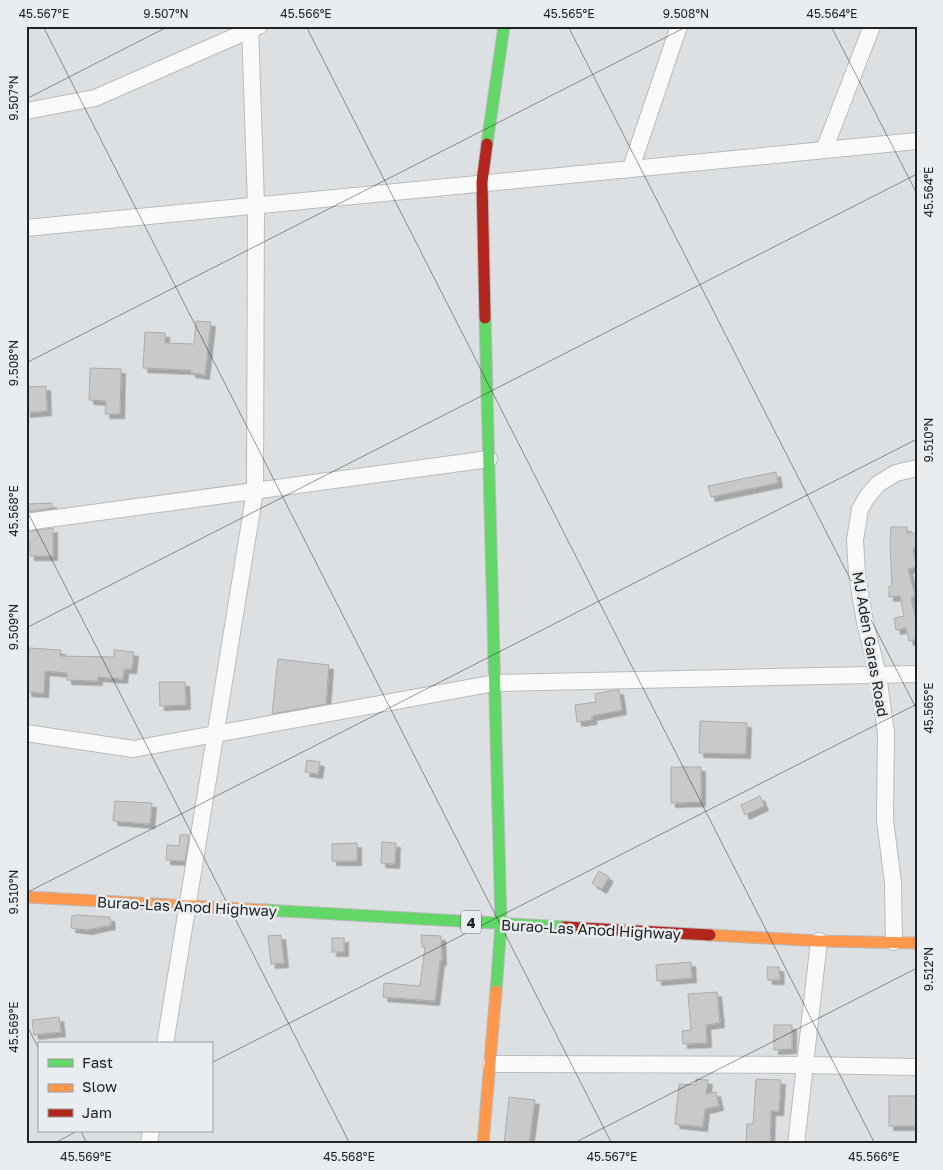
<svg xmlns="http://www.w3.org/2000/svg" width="943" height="1170" viewBox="0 0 943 1170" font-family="'Golos Text',sans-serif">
<defs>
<filter id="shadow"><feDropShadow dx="4.5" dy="4.5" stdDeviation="0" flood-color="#0004"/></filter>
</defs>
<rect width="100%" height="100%" fill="#dde0e2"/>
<g fill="#c7c9cb" stroke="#abacae" filter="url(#shadow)">
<polygon points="196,321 211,322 205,375 191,373 191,370 143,368 145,332 165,333 165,343 194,344"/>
<polygon points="90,368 121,369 120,414 105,414 106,401 89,400"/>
<polygon points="46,386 47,411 26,413 26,387"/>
<polygon points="776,472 778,483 711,497 708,486"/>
<polygon points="52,503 52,508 26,512 26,504"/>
<polygon points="891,527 907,527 907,533 916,533 917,548 913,548 916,567 908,569 915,596 911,597 917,627 917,639 909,641 906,628 896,630 894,618 904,616 900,596 889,597 889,586 892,586 890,542"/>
<polygon points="53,528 53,556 30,556 30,543 26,544 26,532"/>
<polygon points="29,648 61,650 60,656 114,657 114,650 134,652 132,669 124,669 123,679 98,677 98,681 67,680 67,673 45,671 44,693 27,692"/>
<polygon points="278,659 329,665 326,704 272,714"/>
<polygon points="159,682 185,682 186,705 160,706"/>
<polygon points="614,690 619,690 622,710 592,716 592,720 577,722 575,705 596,702 595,694"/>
<polygon points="700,721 747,723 746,754 699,753"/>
<polygon points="307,760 320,762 318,774 305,772"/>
<polygon points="671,767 701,767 701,802 671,803"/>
<polygon points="760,796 764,806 745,815 741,805"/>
<polygon points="115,801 152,803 150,824 113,821"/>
<polygon points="180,835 189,835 185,861 166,860 167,845 179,846"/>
<polygon points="382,842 396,843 395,864 381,863"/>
<polygon points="357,843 357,861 332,861 332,844"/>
<polygon points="599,871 609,877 602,889 592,883"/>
<polygon points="77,915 110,917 111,925 87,930 71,928 72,916"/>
<polygon points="281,935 284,963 271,964 268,936"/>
<polygon points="421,935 441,936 442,961 440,961 435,1001 383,997 384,983 420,986 425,947 422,947"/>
<rect x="332" y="938" width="12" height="14"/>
<polygon points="691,962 692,978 657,981 656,965"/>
<polygon points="767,967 779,967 780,980 768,980"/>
<polygon points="717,992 720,1023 706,1025 707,1043 683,1044 682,1031 691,1030 688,994"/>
<polygon points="59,1017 61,1032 34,1035 32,1020"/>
<polygon points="774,1025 792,1025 792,1049 774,1050"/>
<polygon points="696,1079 708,1080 706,1094 716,1092 719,1106 705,1109 703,1127 675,1124 679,1084 696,1085"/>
<polygon points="756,1079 781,1080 779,1111 771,1111 770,1144 746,1144 747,1124 753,1124"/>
<rect x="889" y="1096" width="28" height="30"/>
<polygon points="509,1097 535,1100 529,1144 504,1144"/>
</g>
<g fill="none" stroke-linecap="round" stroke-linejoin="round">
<g stroke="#b9bbbc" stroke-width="18">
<g id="street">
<polyline points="26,111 95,98 259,26"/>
<polyline points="824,150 872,26"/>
<polyline points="631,168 679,26"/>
<polyline points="26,228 917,141"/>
<polyline points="26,522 489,459"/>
<polyline points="26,733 133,749 495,683 917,674"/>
<polyline points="894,942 893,883 885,820 886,733 878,675 865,622 857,574 855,540 860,509 867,497 878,484 896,473 917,468"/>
<polyline points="165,1044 255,491 256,205 250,26"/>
<polyline points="491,1064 804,1065 917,1067"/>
<polyline points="149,1144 151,1131"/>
<polyline points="796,1144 819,941"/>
</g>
</g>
<g stroke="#b9bbbc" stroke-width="13">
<g id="fast">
<polyline points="487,144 504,26"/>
<polyline points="485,318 501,924 496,991"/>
<polyline points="265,910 565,927"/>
</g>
</g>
<g stroke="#b9bbbc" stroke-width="13">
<g id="slow">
<polyline points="26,897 265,910"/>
<polyline points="710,935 819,941 917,943"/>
<polyline points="483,1144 496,991"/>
</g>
</g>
<g stroke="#b9bbbc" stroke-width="13">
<g id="jam">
<polyline points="485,318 482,182 487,144"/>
<polyline points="565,927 710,935"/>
</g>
</g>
<use href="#street" stroke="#fafafb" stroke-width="16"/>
<use href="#fast" stroke="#63d668" stroke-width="11"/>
<use href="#slow" stroke="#ff974d" stroke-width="11"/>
<use href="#jam" stroke="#b3261e" stroke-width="11"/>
</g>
<path fill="none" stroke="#202223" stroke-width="1" stroke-opacity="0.45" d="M43,26L612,1144M306,26L875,1144M568,26L917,710M831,26L917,194M26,99L169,26M26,363L688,26M26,509L350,1144M26,628L917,174M26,893L917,439M26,1024L39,1049M211,1063L917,704M81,1131L87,1144M53,1144L77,1131M572,1144L917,968"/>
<g text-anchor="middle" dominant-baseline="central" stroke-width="5" stroke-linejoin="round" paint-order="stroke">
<rect fill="#e9edf0" stroke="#5c5f60" stroke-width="1" x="461" y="910.5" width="20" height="23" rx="4"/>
<g font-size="14" font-weight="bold" fill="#202223">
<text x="471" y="922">4</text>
</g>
<g font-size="15" fill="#202223" stroke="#e9edf0">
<text transform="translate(871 644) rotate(80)">MJ Aden Garas Road</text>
<text transform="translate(187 906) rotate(3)">Burao-Las Anod Highway</text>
<text transform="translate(591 929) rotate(3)">Burao-Las Anod Highway</text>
</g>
</g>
<rect width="943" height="1170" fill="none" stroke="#e9edf0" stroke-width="55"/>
<rect x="38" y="1042" width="175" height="90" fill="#e9edf0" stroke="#999c9e"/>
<rect x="48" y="1059" width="25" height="8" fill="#63d668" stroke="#999c9e"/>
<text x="82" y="1068" font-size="15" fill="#202223">Fast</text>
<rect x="48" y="1084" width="25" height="8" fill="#ff974d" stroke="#999c9e"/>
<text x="82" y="1092" font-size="15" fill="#202223">Slow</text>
<rect x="48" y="1109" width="25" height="8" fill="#b3261e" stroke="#999c9e"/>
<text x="82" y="1118" font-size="15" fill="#202223">Jam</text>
<rect x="28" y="28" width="888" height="1114" fill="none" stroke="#202223" stroke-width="2"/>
<g font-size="12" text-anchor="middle" fill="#202223">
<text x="44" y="18">45.567°E</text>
<text x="166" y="18">9.507°N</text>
<text x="306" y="18">45.566°E</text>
<text x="569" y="18">45.565°E</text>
<text x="686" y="18">9.508°N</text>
<text x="832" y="18">45.564°E</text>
<text transform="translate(14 98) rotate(-90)" y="4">9.507°N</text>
<text transform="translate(929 192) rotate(-90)" y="4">45.564°E</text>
<text transform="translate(14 363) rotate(-90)" y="4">9.508°N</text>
<text transform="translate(929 440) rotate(-90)" y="4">9.510°N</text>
<text transform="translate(14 511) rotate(-90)" y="4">45.568°E</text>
<text transform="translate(14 627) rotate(-90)" y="4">9.509°N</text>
<text transform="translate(929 708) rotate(-90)" y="4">45.565°E</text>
<text transform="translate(14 892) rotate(-90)" y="4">9.510°N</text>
<text transform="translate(929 969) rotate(-90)" y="4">9.512°N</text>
<text transform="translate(14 1027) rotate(-90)" y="4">45.569°E</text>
<text x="86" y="1161">45.569°E</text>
<text x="349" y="1161">45.568°E</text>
<text x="612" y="1161">45.567°E</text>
<text x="874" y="1161">45.566°E</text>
</g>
</svg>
